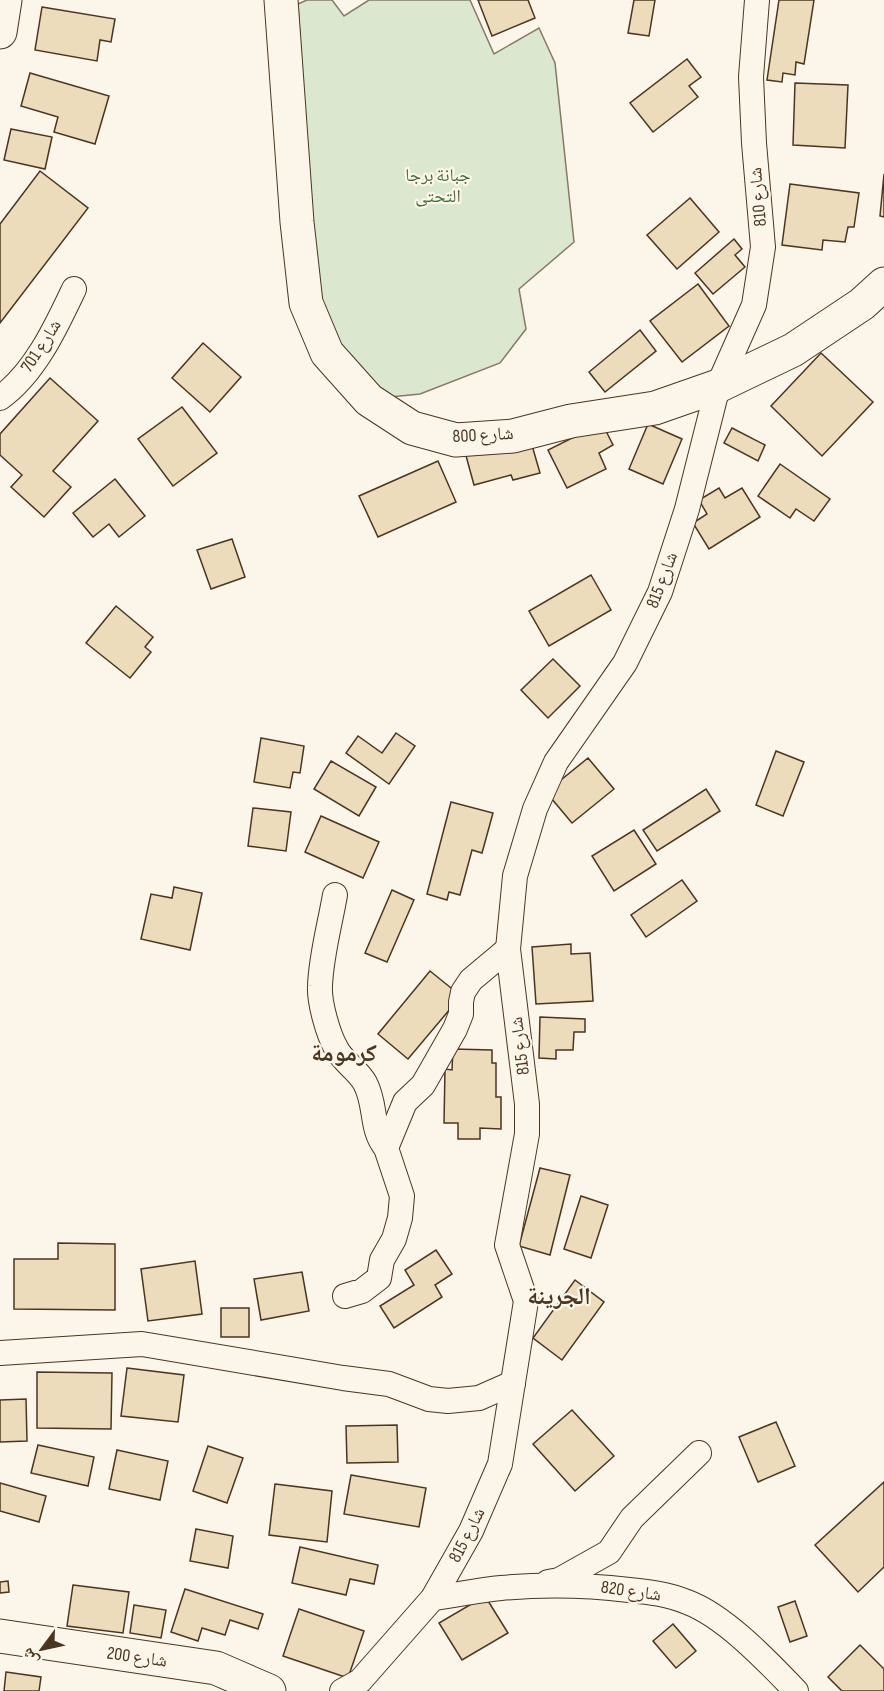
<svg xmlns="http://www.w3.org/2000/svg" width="884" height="1691" viewBox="0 0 884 1691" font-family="'Sofia Sans Condensed','Noto Naskh Arabic',sans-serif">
<rect width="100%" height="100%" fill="#fbf6e9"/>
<polygon fill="#dce7d0" stroke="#887966" stroke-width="1.5" points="307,0 332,0 344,16 369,0 470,0 494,54 539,28 555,63 574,242 519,289 526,329 500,363 420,394 390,397 364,376 333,338 316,299 298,4"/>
<g fill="#ecdcbc" stroke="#4a3520" stroke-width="1.5">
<polygon points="478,0 528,0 535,18 492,36"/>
<polygon points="634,0 655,0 649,36 628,33"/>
<polygon points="779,0 814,0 804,64 796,62 795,75 783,73 782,82 767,80"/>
<polygon points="42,7 115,19 111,42 100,40 97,61 35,50"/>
<polygon points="687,59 701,77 689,86 698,97 653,132 630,103"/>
<polygon points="30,73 109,96 95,144 54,132 58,117 21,106"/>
<polygon points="795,83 848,85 845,148 793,145"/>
<polygon points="11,129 52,137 45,169 4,160"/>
<polygon points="40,171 88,208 0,323 0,224"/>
<polygon points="884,174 884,217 880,216"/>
<polygon points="790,184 859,193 854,227 848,227 845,242 823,240 822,250 782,245"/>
<polygon points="690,198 719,232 677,269 647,235"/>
<polygon points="734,239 742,249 735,255 745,267 713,294 695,273"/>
<polygon points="698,284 729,326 682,362 650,321"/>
<polygon points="640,330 656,351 605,392 589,372"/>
<polygon points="203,343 241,377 210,412 172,378"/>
<polygon points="821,353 873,402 822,456 771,406"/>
<polygon points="50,378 98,421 53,471 71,487 44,517 11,487 22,475 0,455 0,434"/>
<polygon points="182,407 217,453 173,486 138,439"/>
<polygon points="602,423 613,445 599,453 606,469 567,488 548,450"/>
<polygon points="648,424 682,439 663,484 629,469"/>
<polygon points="732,428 765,445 758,461 724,443"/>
<polygon points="529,435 540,473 513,480 511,475 474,485 465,452"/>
<polygon points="438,461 456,502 378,537 359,496"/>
<polygon points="780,464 830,499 814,521 796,509 790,518 758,496"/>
<polygon points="115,479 145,516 119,537 109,524 93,537 73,513"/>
<polygon points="719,488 725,498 742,488 760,517 709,549 693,523 707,514 699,500"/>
<polygon points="232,539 245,577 211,589 197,550"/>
<polygon points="591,575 611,610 549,646 529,611"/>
<polygon points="116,606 153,637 145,647 151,652 130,678 86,643"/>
<polygon points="553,659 580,686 548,718 521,690"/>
<polygon points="396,733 415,746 389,784 346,753 358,736 382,753"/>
<polygon points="261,738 304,746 300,773 293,772 290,788 254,782"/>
<polygon points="776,751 804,762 783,816 756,805"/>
<polygon points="588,758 614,789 572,823 546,792"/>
<polygon points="331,761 376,787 359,816 314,789"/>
<polygon points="706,789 720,811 657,851 643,830"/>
<polygon points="451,802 493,813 482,853 472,850 460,895 449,892 447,900 427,894"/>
<polygon points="253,808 291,812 286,851 248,846"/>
<polygon points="321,816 379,842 363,878 305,852"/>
<polygon points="634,830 656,864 614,891 592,856"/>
<polygon points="682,880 697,901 646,937 631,915"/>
<polygon points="174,887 202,893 190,950 141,939 151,894 172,898"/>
<polygon points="392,890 414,900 387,962 365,953"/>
<polygon points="571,944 571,954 590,953 593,1001 536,1004 532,947"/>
<polygon points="430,971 461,996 408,1059 378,1034"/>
<polygon points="540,1017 585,1019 585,1032 574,1032 573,1050 556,1050 556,1059 539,1058"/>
<polygon points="453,1049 492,1050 492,1063 496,1063 496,1097 501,1097 501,1129 480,1128 480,1139 458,1139 458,1123 444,1123 445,1069 452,1070"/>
<polygon points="540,1168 570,1175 550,1255 519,1246"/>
<polygon points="581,1196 608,1205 591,1258 564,1249"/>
<polygon points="58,1243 115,1244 115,1310 14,1309 14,1259 58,1259"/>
<polygon points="436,1250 452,1274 435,1285 442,1297 394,1328 380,1306 414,1285 405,1270"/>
<polygon points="195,1261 202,1314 148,1321 141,1269"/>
<polygon points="302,1272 309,1311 261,1320 254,1279"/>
<polygon points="575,1280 604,1302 562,1360 533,1338"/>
<rect x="221" y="1308" width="28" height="29"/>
<polygon points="127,1368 184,1375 178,1422 121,1416"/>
<polygon points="37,1372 112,1373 111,1429 37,1428"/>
<polygon points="26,1399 27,1441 0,1442 0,1400"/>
<polygon points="572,1410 614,1456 575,1491 533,1444"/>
<polygon points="776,1422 795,1466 758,1482 739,1437"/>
<polygon points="397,1425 398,1462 347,1463 346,1426"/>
<polygon points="38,1445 94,1457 88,1486 31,1473"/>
<polygon points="208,1446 243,1458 227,1503 193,1491"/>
<polygon points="117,1450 168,1461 160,1500 109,1489"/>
<polygon points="351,1475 426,1488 419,1527 344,1514"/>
<polygon points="884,1482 884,1567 858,1592 815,1545"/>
<polygon points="0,1483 46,1496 39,1522 0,1511"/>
<polygon points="275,1484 332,1491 327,1542 269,1535"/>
<polygon points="196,1529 233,1536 228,1568 190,1561"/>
<polygon points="300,1547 378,1565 374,1584 350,1579 346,1595 292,1583"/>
<polygon points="8,1581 9,1592 0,1593 0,1582"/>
<polygon points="73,1585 129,1592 123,1633 67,1626"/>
<polygon points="185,1589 263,1614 258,1629 230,1620 225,1635 202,1628 198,1641 171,1632"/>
<polygon points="485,1596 508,1633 462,1660 439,1623"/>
<polygon points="795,1601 807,1636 790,1642 778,1607"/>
<polygon points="134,1605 166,1610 161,1638 130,1633"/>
<polygon points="299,1609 364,1631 348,1678 283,1656"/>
<polygon points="673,1624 696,1651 676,1668 653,1641"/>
<polygon points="860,1645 884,1669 884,1691 842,1691 828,1677"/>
<polygon points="6,1672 41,1677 39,1691 4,1691"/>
</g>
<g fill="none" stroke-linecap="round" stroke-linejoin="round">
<g stroke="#4a3520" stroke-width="26">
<g id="street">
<path d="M0,398C35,373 56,327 74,289"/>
<path d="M335,895C330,924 321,956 320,986C319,1002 328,1034 336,1048C342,1061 358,1070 365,1083C377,1105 370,1129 386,1148"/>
<polyline points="345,1296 362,1291 379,1278 382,1260 394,1239 400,1218 402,1196 386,1148 405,1102 423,1085 455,1029 461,1014 461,1002 463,992 471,980 508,949"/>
<polyline points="0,1353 142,1344 343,1378 389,1384 429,1399 448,1401 479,1398 513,1383"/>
<polyline points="548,1582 559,1580 609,1552 632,1518 699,1453"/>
<path d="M433,1598C456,1595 479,1590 501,1588C544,1584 587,1585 629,1590C649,1592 668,1594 687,1602C725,1616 768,1662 796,1691"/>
<polyline points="342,1691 360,1681 433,1598 471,1531 500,1464 526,1301 507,1245 527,1134 527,1104 508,949 515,876 535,809 556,762 625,663 660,592 687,509 718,386 754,305 763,247 754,143 751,77 757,0"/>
</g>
</g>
<g stroke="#4a3520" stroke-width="35">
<g id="secondary">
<polyline points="281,0 297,222 306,303 327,353 369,400 412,428 456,440 513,436 571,421 655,408 718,386 793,350 862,304 884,284"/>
<polyline points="0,32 5,0"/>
<polyline points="0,1636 216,1668 269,1691"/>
</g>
</g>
<use href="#street" stroke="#fbf6e9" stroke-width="24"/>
<use href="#secondary" stroke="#fbf6e9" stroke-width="33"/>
</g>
<g text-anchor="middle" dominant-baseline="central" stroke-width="4.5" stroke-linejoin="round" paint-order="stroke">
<g font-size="18" fill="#436837" stroke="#fbf6e9">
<text x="438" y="175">جبانة برجا<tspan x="438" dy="21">التحتى</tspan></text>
</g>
<g font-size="18" fill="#4a3520" stroke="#fbf6e9">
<text transform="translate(758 197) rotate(-95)">شارع 810</text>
<text transform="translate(41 346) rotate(-57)">شارع 701</text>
<text transform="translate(483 435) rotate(-3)">شارع 800</text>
<text transform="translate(662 580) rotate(-69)">شارع 815</text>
<text transform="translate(520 1046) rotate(-97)">شارع 815</text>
<text transform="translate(467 1535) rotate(-63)">شارع 815</text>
<text transform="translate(631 1591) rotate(8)">شارع 820</text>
<text transform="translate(137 1657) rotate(8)">شارع 200</text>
</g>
<g font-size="24" font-weight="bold" fill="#4a3520" stroke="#fbf6e9">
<text x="344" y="1053">كرمومة</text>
<text x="559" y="1296">الجرينة</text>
</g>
</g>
<g transform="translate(42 1649) rotate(237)" stroke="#fbf6e9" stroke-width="4.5" paint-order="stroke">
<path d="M0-4.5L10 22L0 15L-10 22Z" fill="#4a3520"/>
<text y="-9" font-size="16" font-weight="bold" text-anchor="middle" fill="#4a3520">ش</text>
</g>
</svg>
